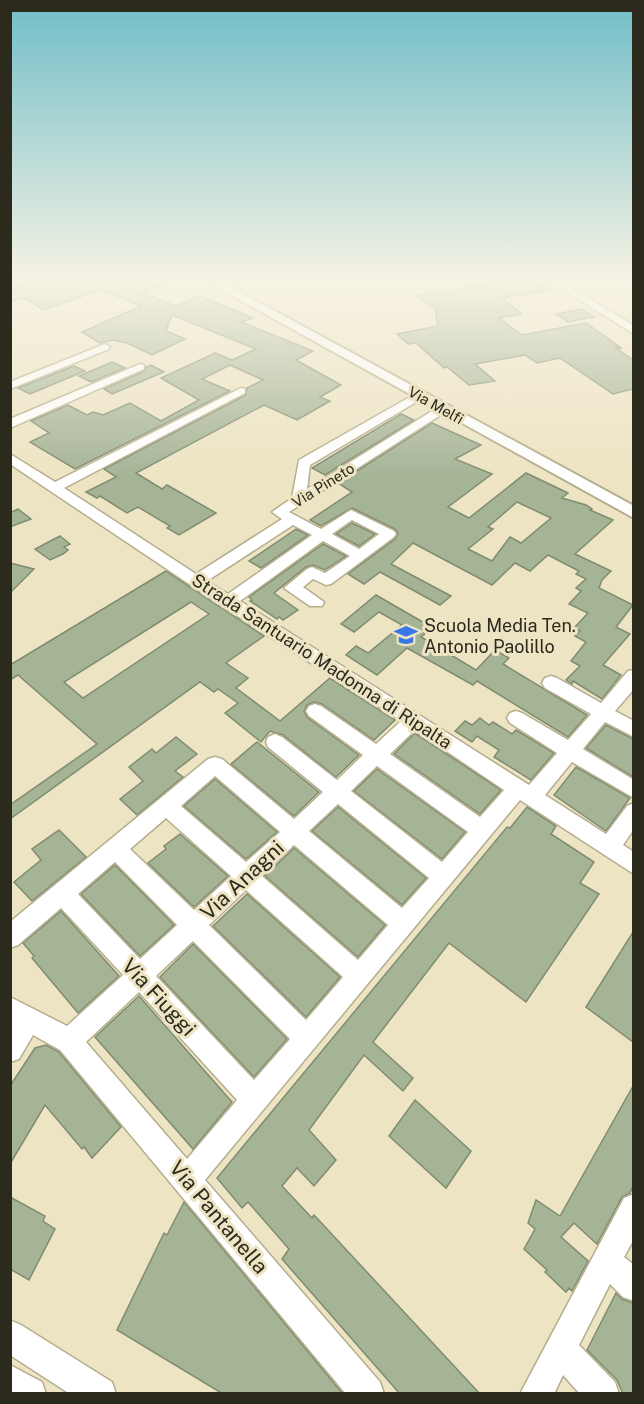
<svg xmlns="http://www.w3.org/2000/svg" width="644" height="1404" viewBox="0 0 644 1404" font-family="'Public Sans',sans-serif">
<rect width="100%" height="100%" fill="#ede4c3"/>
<g fill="#a6b496" stroke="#7f8c70" stroke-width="1.5" fill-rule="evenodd">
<polygon points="41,279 177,279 144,293 175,306 200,296 253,318 241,322 313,351 296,360 341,385 320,397 330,401 297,420 264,405 136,473 162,489 167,485 216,513 179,535 167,528 170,526 138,507 127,513 100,496 97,498 86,492 116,477 104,469 246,395 247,388 263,380 230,365 202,379 230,391 75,469 30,442 49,433 31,421 68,405 87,415 93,412 103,415 130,403 161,421 199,400 161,378 215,353 232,360 256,349 172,315 166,331 185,339 152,355 127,343 113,340 100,343 82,332 141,306 104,291 94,292 44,310 24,298 10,302 10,289"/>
<polygon points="514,279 534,279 551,290 502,298 522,314 499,318 522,335 586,323 621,348 616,348 633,360 633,389 613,394 560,358 537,363 525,355 475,364 495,381 469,385 447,367 444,368 416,343 408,344 397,334 438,326 435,309 417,296"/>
<polygon points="582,309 594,317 568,322 556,314"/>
<polygon points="112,362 125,368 91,382 79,376"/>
<polygon points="151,365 164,372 112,394 104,389 145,371 146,367"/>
<polygon points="74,366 85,371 30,394 18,388"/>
<polygon points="401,414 414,420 325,475 312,468"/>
<path d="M432,423L481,445L455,459L492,474L448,507L469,518L526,473L568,493L562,498L586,505L592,509L590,510L613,520L575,554L611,571L602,580L599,588L633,605L616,627L630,634L603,665L621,675L602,699L573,681L572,684L566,680L580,666L571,661L586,642L575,636L580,631L574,628L588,613L569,604L581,591L576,588L586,579L576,574L579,571L548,555L530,571L515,563L492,585L413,543L391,564L451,596L440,605L380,572L364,584L348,574L395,539L398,533L395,529L352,508L321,526L310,520L352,492L338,483ZM517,502L551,518L521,543L510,537L492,561L468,549L493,529L488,527Z"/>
<polygon points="18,509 31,519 10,527 10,513"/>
<polygon points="352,523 375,534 359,546 336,534"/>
<polygon points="296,529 308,535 261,568 249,561"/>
<polygon points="60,536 70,544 64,547 68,550 63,554 50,560 35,549"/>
<polygon points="323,544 346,556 325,570 313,565 306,567 274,593 298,610 283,620 279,617 277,619 250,601 252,600 249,597"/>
<polygon points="10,563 34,569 10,593"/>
<path d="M166,571L264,636L226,663L248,678L236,688L280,721L330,678L395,720L374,740L322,704L314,702L307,705L304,712L308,718L359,755L336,777L283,735L270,731L261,742L225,713L238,703L218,689L214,692L200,682L10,819V805L97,744L18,675L10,680V665ZM191,602L209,614L83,698L64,682Z"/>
<polygon points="376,595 421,621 428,626 422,631 426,633 421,637 476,670 495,650 509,658 503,664 587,715 568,737 477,681 473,685 407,648 377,675 346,655 356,646 368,653 402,625 379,612 354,632 341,624"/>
<polygon points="480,718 489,725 493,722 512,734 516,730 554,753 531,780 494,757 499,750 477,736 472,742 455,731 465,721 472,725"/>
<polygon points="606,725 633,739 633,777 586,748"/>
<polygon points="415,733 501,790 480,814 394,754"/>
<polygon points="176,737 197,754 175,771 183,777 137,815 120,799 143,781 129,767 152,749 156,753"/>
<polygon points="257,742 319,792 294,816 231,764"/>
<polygon points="576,767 630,798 606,831 554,795"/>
<polygon points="377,769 465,832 442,859 354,791"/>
<polygon points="215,779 277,832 246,859 184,806"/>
<polygon points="338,807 426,878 402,905 312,831"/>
<polygon points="527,807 556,826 551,834 594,862 580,883 599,894 526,1002 449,943 373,1042 413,1078 403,1091 364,1055 309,1130 336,1160 314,1186 297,1168 282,1186 312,1218 314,1215 480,1394 400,1394 282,1259 289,1249 248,1202 242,1208 217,1178 507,827 510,828"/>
<polygon points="59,830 86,857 32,901 14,882 41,860 32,849"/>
<polygon points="180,834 228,876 194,907 148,863 166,849 164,846"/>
<polygon points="294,848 385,925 358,957 265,876"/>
<polygon points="115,865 174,925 140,956 81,894"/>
<polygon points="247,894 340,977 306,1017 213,926"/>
<polygon points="61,911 119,976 78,1013 32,958 34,956 23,943"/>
<polygon points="633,932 633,1042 586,1007"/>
<polygon points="193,944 287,1039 254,1077 160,977"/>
<polygon points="139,996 232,1102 193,1149 95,1037"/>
<polygon points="46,1045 59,1052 121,1127 92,1158 84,1147 82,1149 45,1105 10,1164 10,1086 35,1048"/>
<polygon points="633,1086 633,1186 630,1193 622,1197 597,1244 574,1223 561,1237 588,1261 572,1291 569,1288 566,1292 545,1272 547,1270 524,1249 535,1229 528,1223 536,1200 560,1216"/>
<polygon points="415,1100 471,1151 446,1188 389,1136"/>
<polygon points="10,1197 45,1216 43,1221 55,1229 29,1280 10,1269"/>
<polygon points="184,1202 343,1394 223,1394 117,1330 164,1233 167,1235"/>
<polygon points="616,1293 622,1299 633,1303 633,1394 623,1394 617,1380 587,1350"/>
</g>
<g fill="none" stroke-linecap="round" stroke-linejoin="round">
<g stroke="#b5ad8d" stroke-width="3">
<g id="minor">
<polygon points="546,279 557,279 634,326 634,334"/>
<polygon points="105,344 110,347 109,349 10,389 10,382"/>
<polygon points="140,364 144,365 144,369 10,428 10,419"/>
<path d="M241,388L245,389V393L64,488L196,574L282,519L272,512L292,498L299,460L415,394H423V398L310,465L307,489L440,406L444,405L450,409L289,512L321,529L351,510L394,531L396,534L394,537L331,584L326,585L313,579L303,587L324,602L322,606H310L284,588L307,569L312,567L325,573L350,556L323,541L240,601L529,785L557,753L510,723L507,718L510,713L516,711L522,713L568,740L591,714L545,688L542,683L545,678L551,676L557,678L601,703L628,671L634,670V689L615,711L634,721V737L605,722L583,749L634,780V798L572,762L545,795L606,834L627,806L634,803V829L623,845L634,852V874L520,800L205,1180L380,1382L384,1394H346L60,1050L33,1035L19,1059L10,1062V997L67,1026L123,975L61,908L18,945L10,948V922L208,759L215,757L222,759L294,819L323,792L268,747L266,742L268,737L275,734L282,737L337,780L363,755L309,716L306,711L309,706L315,704L321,706L376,744L401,721L222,606L10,464V454L55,482ZM352,520L379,534L359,549L332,534ZM293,525L312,535L228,594L207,581ZM415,730L504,790L480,817L390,754ZM377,766L468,832L442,862L351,791ZM215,776L280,832L246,862L181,806ZM338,804L429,878L402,908L309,831ZM166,818L231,876L194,910L130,849ZM294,845L388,925L358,960L262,876ZM115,862L177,925L140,959L78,894ZM246,890L343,977L306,1020L209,925ZM193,941L290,1039L254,1080L156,976ZM139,992L237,1100L187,1159L86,1042Z"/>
<polygon points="634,1194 634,1239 624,1257 634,1265 634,1301 623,1297 610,1284 579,1345 615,1382 619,1394 580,1394 563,1375 554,1394 520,1394 624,1198"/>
<polygon points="10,1320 21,1325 112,1382 116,1394 70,1394 10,1355"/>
<polygon points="10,1365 42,1382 46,1394 10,1394"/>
</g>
</g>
<g stroke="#b5ad8d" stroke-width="4">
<polygon id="major" points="202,279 216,279 634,506 634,518"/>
</g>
<use href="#minor" fill="#fff" fill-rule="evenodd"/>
<use href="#major" fill="#fff" fill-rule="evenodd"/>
</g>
<linearGradient id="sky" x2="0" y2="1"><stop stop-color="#71bec9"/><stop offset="0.59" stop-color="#f7f3e4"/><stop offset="1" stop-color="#f7f3e4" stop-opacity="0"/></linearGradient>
<rect width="644" height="476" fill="url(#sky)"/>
<defs>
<g id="school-bare" transform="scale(1.8)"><path d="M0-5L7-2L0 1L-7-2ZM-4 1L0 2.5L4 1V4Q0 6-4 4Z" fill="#3778e6" stroke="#ede4c3" stroke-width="2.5" paint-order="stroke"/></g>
</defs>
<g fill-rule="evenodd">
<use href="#school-bare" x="406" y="635"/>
</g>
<g text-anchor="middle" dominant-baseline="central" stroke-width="6" stroke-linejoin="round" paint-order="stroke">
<g font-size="15" fill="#2c291d" stroke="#ede4c3">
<text transform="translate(436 405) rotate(29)">Via Melfi</text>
<text transform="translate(323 485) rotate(-32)">Via Pineto</text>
</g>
<g font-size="18" fill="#2c291d" stroke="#ede4c3" text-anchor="start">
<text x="424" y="625">Scuola Media Ten.<tspan x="424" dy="21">Antonio Paolillo</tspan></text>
</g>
<g font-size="18" fill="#2c291d" stroke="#ede4c3">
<text transform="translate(322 661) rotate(33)">Strada Santuario Madonna di Ripalta</text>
</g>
<g font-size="21" fill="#2c291d" stroke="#ede4c3">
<text transform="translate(242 880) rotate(-43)">Via Anagni</text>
<text transform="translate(159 997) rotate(47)">Via Fiuggi</text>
<text transform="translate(219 1217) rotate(50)">Via Pantanella</text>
</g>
</g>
<rect width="644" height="1404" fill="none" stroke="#2c291d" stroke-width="24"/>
</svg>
